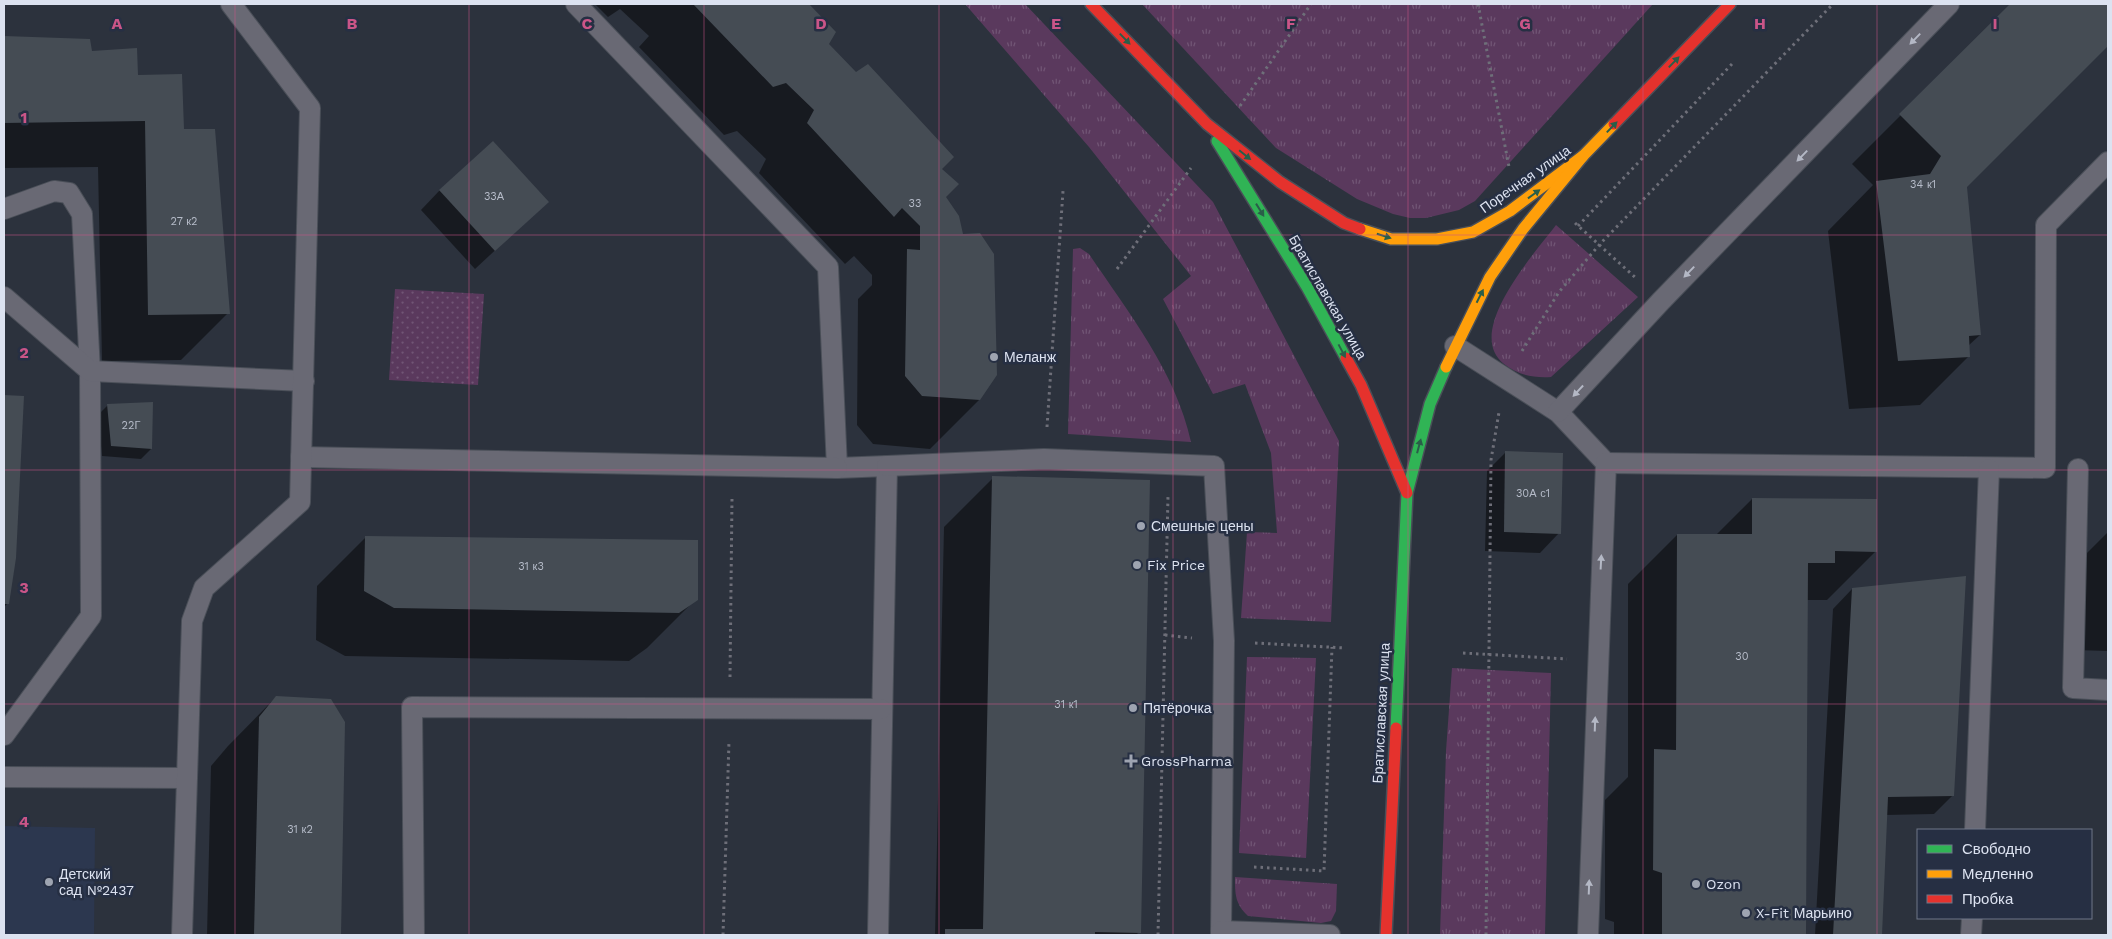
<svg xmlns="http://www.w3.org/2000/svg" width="2112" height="939" viewBox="0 0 2112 939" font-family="'Work Sans',sans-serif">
<defs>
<pattern id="grass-tufts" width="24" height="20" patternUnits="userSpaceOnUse" patternTransform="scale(1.25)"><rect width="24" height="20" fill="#5a395d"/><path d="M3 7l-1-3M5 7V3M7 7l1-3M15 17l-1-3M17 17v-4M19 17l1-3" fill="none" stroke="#715575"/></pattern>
<pattern id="park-dots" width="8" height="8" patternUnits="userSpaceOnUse" patternTransform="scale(1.25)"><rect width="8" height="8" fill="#5a395d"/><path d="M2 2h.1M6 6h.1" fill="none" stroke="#715575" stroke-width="1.8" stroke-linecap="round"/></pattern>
</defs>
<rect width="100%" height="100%" fill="#2c323d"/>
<polygon fill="#2c374f" points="4,826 95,828 94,935 4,935"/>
<g fill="url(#grass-tufts)">
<polygon points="965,4 1025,4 1213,202 1339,441 1331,622 1241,618 1247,532 1277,533 1271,453 1245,384 1213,394 1163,299 1191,276 1089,147"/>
<polygon points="1142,4 1653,4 1475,201 1459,210 1426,218 1410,218 1393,214 1357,199 1276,148"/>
<path d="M1556,225L1638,297L1551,377C1533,378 1518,375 1504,364C1463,332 1535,253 1556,225Z"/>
<path d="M1080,248L1089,254C1128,312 1176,372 1191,442L1068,434L1073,249Z"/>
<polygon points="1247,657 1316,658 1306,858 1239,853"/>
<polygon points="1452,668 1551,673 1545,935 1440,935 1446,751"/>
<path d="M1235,877L1337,884L1336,911L1331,921L1321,923L1248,916C1235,904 1235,894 1235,877Z"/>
</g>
<polygon fill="url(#park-dots)" points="395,289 484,294 478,385 389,380"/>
<g fill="#0007">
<polygon points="595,4 807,4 835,32 827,45 941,169 979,400 930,449 873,444 857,425 858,299 872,285 872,275 854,256 845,264 759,173 766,159 737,131 724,135 639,47 649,36 620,9 608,17"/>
<polygon points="2012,4 2108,4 2108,44 1966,186 1980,335 1968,346 1969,356 1920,405 1849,409 1828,231 1873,185 1852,164"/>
<polygon points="4,37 89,41 91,52 137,76 183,130 228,313 181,360 102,361 98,167 4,168"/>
<polygon points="440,190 547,202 475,269 421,210"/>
<polygon points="4,397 22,398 8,603 4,607"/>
<polygon points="152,403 151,449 141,459 102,456 98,415 108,405"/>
<polygon points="1506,452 1559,533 1540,553 1485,551 1487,471"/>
<polygon points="993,478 1139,932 1136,935 935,935 944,527"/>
<polygon points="1752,499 1876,551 1827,600 1807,600 1805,935 1614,935 1614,922 1605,919 1605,800 1628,777 1628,584 1677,535 1716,535"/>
<polygon points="2108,532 2108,651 2074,650 2070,570"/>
<polygon points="366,537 696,599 647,648 629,661 345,656 316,640 317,586"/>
<polygon points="1852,589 1953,795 1934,814 1886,815 1880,935 1815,935 1833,609"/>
<polygon points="276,697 343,722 340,935 207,935 211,766 228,746"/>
</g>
<g fill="#454c54">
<polygon points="693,4 809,4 836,32 829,44 856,72 868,64 954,157 942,169 959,184 946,197 959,216 963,234 980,233 994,254 997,375 980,400 922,396 905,376 907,249 920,250 920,226 902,208 894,217 807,123 814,110 786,83 773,87"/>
<polygon points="2010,4 2108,4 2108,46 1967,187 1981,335 1969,336 1970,357 1898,361 1876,181 1930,174 1941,156 1899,114"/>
<polygon points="4,36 90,39 92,51 137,48 138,75 182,74 184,129 215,129 230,314 148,315 145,121 4,123"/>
<polygon points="493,141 549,202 495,251 439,190"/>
<polygon points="4,395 24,396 16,558 9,604 4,604"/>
<polygon points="153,402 152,449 111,446 107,404"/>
<polygon points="1505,451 1563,453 1561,534 1504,532"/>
<polygon points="992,476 1150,480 1141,933 1095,932 1095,935 945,935 945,929 983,929"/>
<polygon points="1752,498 1877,499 1877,552 1835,551 1835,563 1808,563 1806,935 1662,935 1662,873 1653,870 1654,749 1676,750 1677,534 1752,534"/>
<polygon points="365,536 698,540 698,600 679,613 394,608 364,591"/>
<polygon points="1966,576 1954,796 1888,797 1882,935 1833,935 1852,588"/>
<polygon points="276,696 331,699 345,722 341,935 254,935 259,717"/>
</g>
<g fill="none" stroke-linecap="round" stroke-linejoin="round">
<g stroke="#4a4f58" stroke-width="22">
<g id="lane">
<polyline points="576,4 828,267 837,468 887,466 878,935"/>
<polyline points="4,209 54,191 69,193 82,214 90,371 91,616 4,735"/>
<polyline points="4,297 90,371 304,381"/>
<polyline points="1455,346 1558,412 1606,463 1588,935"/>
<polyline points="1558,412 1661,301 1949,4"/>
<polyline points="301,457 837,468"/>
<polyline points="1606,463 2045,468 2046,225 2108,162"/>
<polyline points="887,466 1044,459 1214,466 1224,641 1221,935"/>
<polyline points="2078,469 2073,688 2108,690"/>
<polyline points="4,777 186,778"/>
<polyline points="1975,830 1989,469"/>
<polyline points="1221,931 1330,935"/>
<polyline points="182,935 192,621 204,588 300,502 310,108 231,4"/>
<polyline points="414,935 412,707 881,709"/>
<polyline points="1971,935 1972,918"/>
</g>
</g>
<g stroke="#4a4f58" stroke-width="14">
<g id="fast">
<polyline points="1217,141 1307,287 1346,358"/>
<polyline points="1396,728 1407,493 1430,404 1446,367"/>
</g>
</g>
<g stroke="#4a4f58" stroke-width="14">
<g id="slow">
<polyline points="1360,229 1391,239 1437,239 1473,232 1510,211 1583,156 1614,124"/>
<polyline points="1446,367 1490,277 1523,229 1583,156"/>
</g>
</g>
<g stroke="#4a4f58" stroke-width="14">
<g id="jam">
<polyline points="1091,4 1207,124 1280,182 1344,223 1360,229"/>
<polyline points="1614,124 1730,4"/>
<polyline points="1346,358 1361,385 1407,493"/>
<polyline points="1386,935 1396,728"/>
</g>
</g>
<g stroke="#6e6f79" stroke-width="3" stroke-dasharray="2.5 4" stroke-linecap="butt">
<polyline points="1478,4 1509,167"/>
<polyline points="1240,106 1311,4"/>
<polyline points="1575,223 1637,279"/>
<polyline points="1578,226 1732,64"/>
<polyline points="1117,269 1191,168"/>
<polyline points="1522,351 1559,292 1600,244 1833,4"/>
<polyline points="1047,427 1063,191"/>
<polyline points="1165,635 1192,638"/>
<polyline points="1255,643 1345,648"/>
<polyline points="1463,653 1567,659"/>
<polyline points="730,677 732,498"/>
<polyline points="1254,867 1324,871 1332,647"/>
<polyline points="723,935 729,741"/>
<polyline points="1158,935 1168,496"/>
<polyline points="1486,935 1491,460 1499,412"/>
</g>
<use href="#lane" stroke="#696974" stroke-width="20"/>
<use href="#fast" stroke="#30b455" stroke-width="11"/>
<use href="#slow" stroke="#ff9f0a" stroke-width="11"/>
<use href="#jam" stroke="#e5322d" stroke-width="11"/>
</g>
<defs><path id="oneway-solid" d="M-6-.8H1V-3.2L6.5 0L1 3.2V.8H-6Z" transform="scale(1.25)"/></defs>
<g fill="#2a5e49">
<use href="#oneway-solid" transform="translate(1125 39) rotate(46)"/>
<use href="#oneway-solid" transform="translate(1674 62) rotate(-46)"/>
<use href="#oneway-solid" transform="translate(1612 127) rotate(-46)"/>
<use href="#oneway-solid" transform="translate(1245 155) rotate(39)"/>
<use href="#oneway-solid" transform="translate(1534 194) rotate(-36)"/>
<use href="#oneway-solid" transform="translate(1260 210) rotate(58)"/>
<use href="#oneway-solid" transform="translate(1384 236) rotate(17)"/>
<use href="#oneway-solid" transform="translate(1480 296) rotate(-63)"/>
<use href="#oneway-solid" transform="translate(1342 351) rotate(62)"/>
<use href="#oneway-solid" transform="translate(1419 446) rotate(-75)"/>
</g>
<g fill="#b4b8c5">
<use href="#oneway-solid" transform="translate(1915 39) rotate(134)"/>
<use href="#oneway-solid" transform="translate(1802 156) rotate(134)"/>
<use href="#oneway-solid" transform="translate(1689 272) rotate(134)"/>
<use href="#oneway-solid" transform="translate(1578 391) rotate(133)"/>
<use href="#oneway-solid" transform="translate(1601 562) rotate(-87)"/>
<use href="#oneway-solid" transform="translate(1595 724) rotate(-88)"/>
<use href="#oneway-solid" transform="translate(1589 887) rotate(-88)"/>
</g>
<path fill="none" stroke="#ca5588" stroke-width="1" stroke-opacity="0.55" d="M235,4V935M469,4V935M704,4V935M939,4V935M1173,4V935M1408,4V935M1643,4V935M1877,4V935M4,235H2108M4,470H2108M4,704H2108"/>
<g fill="#9ea4b1" stroke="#262f43" stroke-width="2">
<circle cx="994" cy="357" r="5"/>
<circle cx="1141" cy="526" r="5"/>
<circle cx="1137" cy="565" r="5"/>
<circle cx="1133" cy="708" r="5"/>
<path d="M1128.5 753.5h5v5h5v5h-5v5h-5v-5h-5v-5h5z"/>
<circle cx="49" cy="882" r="5"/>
<circle cx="1696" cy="884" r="5"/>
<circle cx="1746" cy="913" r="5"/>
</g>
<g text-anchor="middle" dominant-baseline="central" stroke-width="5" stroke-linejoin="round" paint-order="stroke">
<g font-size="11" fill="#b6bcc9">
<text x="1923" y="184">34 к1</text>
<text x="494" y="196">33А</text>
<text x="915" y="203">33</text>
<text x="184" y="221">27 к2</text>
<text x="131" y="425">22Г</text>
<text x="1533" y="493">30А с1</text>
<text x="531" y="566">31 к3</text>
<text x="1742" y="656">30</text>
<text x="1066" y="704">31 к1</text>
<text x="300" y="829">31 к2</text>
</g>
<g font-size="14" fill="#dce2f0" stroke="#262f43">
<text transform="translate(1525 179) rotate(-35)">Поречная улица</text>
<text transform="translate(1328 297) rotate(60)">Братиславская улица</text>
<text transform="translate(1381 713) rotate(-87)">Братиславская улица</text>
</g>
<g font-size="14" fill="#dce2f0" stroke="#262f43" text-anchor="start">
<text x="1004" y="357">Меланж</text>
<text x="1151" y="526">Смешные цены</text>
<text x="1147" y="565">Fix Price</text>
<text x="1143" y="708">Пятёрочка</text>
<text x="1141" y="761">GrossPharma</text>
<text x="59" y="874">Детский<tspan x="59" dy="16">сад №2437</tspan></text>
<text x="1706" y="884">Ozon</text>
<text x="1756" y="913">X-Fit Марьино</text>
</g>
</g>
<g font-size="16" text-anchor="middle" font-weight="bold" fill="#ca5588" stroke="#262f43" stroke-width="5" stroke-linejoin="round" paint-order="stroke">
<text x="117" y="29">A</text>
<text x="352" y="29">B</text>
<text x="587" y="29">C</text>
<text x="821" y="29">D</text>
<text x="1056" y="29">E</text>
<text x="1291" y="29">F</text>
<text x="1525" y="29">G</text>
<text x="1760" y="29">H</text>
<text x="1995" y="29">I</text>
<text x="24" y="123">1</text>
<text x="24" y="358">2</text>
<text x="24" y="593">3</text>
<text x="24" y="827">4</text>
</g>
<rect width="2112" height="939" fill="none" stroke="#dce2f0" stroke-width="10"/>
<rect x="1917" y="829" width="175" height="90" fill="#262f43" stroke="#6f7788"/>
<rect x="1927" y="845" width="25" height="8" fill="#30b455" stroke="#6f7788"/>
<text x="1962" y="854" font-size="15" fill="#dce2f0">Свободно</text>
<rect x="1927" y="870" width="25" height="8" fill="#ff9f0a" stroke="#6f7788"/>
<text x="1962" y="879" font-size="15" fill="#dce2f0">Медленно</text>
<rect x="1927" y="895" width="25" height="8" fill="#e5322d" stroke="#6f7788"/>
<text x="1962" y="904" font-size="15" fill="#dce2f0">Пробка</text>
</svg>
